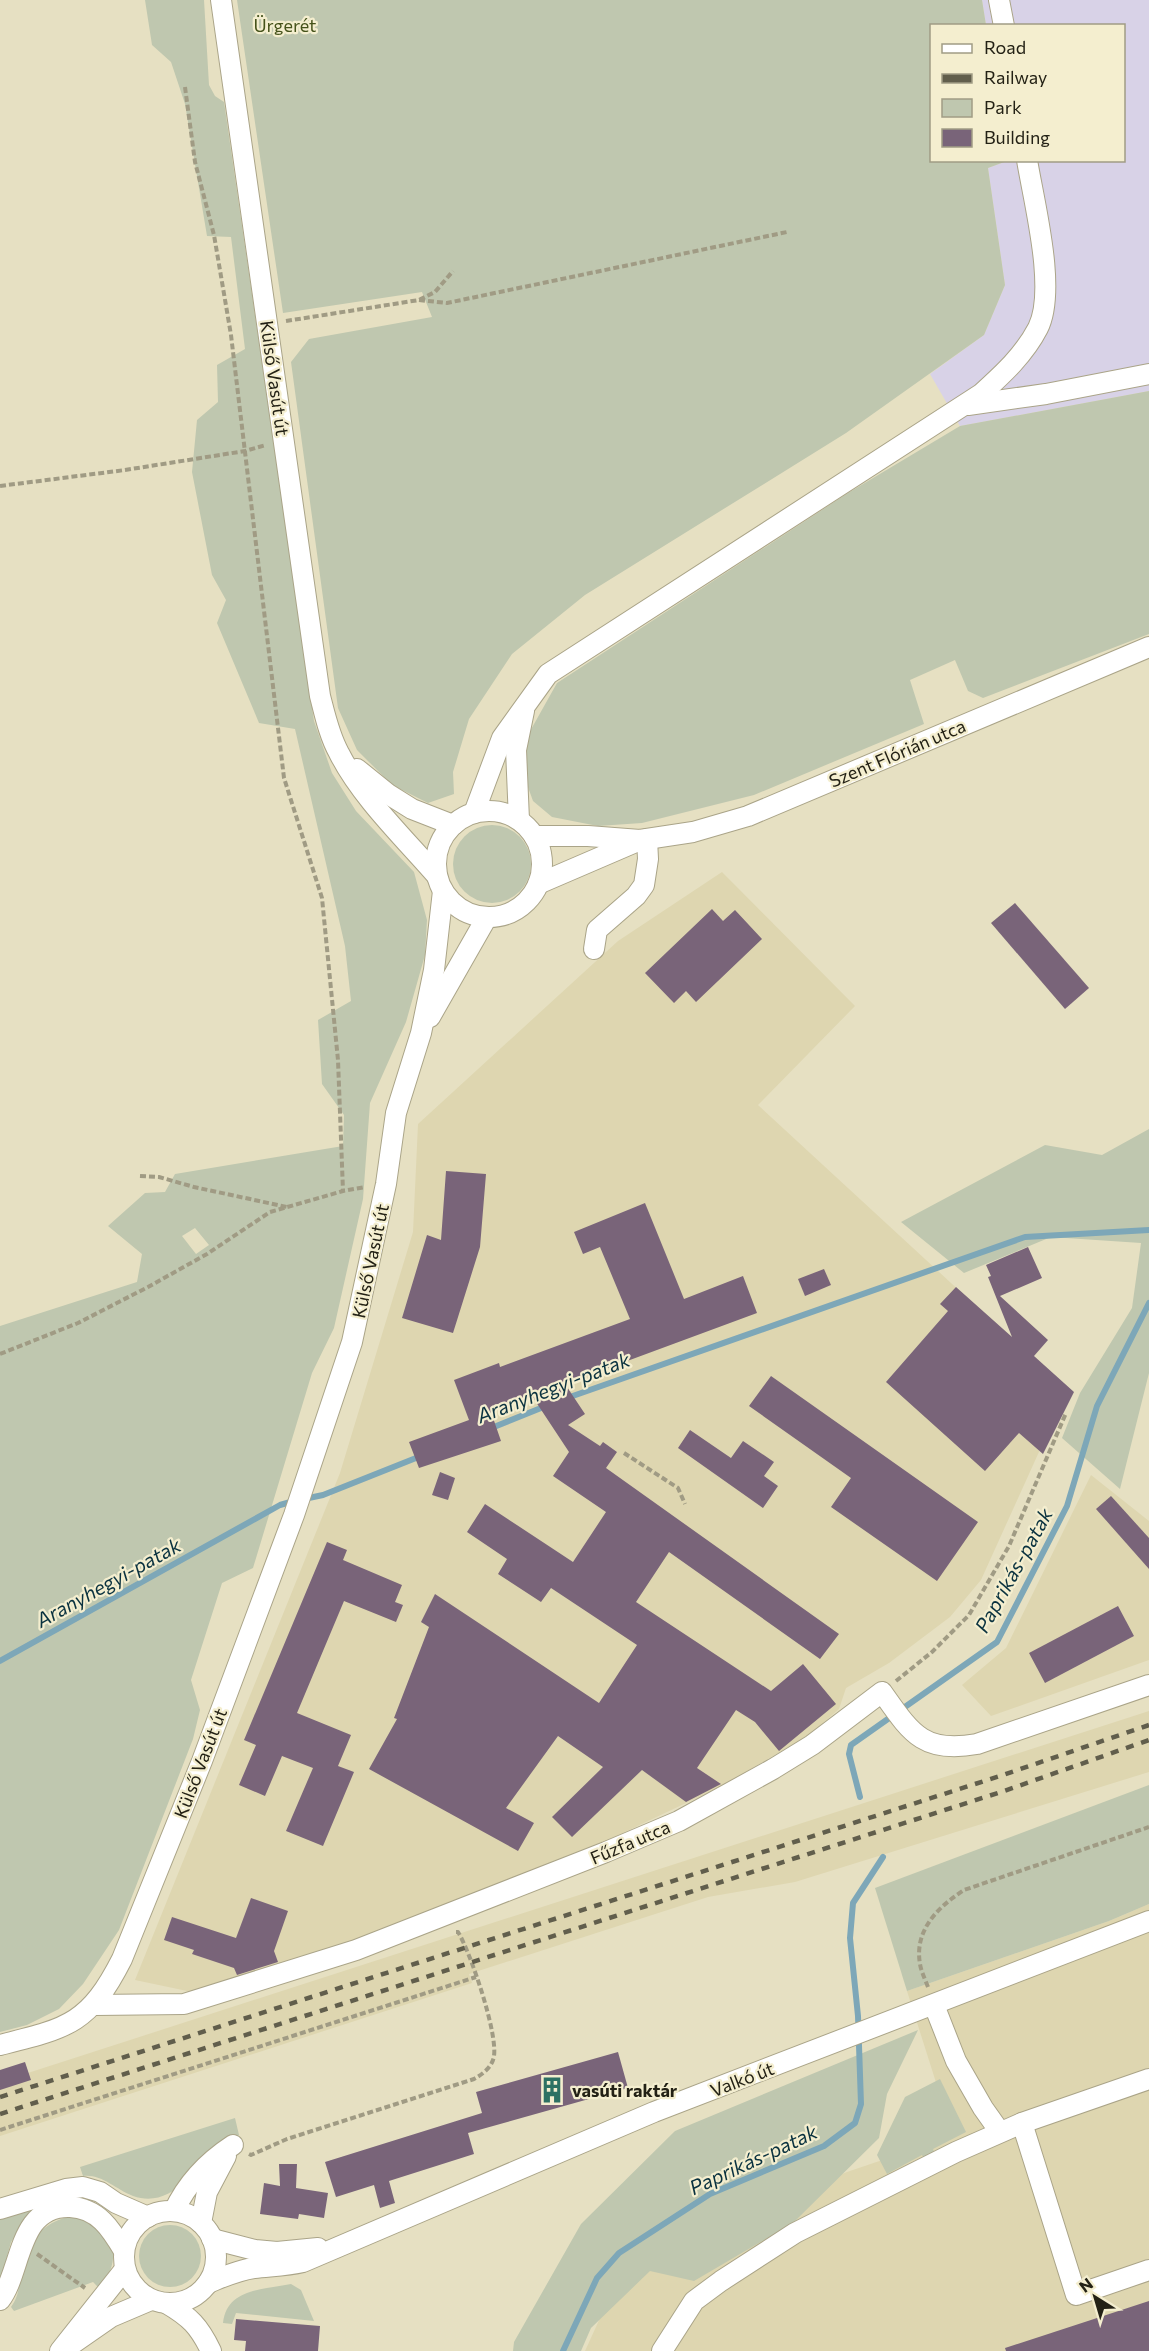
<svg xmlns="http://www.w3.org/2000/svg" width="1149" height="2351" viewBox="0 0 1149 2351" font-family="Commissioner,sans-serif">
<rect width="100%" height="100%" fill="#e6e0c2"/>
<polygon fill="#d8d2e7" points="982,0 1149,0 1149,391 960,426 930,374 984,335 1005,285 988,168 1007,161 1124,160 1124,26 986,25"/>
<g fill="#ded6b0">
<polygon points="722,872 855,1006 758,1105 1067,1390 981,1580 950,1617 889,1663 846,1688 839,1709 810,1734 724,1785 589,1849 418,1918 238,1979 192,1992 135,1980 340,1473 413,1232 418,1124 618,941"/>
<polygon points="1091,1475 1149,1521 1149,1660 991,1716 962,1685 1006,1648"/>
<polygon points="1149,1711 1149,1772 795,1882 708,1897 469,1974 472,1983 0,2136 0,2082"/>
<polygon points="1149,1904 1149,2351 585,2351 626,2261 847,2172 953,2136 907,1991 1109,1921"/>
</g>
<g fill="#bfc7af" fill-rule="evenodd">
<path d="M145,0H204L209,85L215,96L224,102L314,721L332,773L356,811L414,872L427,920L425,955L406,1022L370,1103L363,1199L334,1328L312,1373L253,1568L222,1583L191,1680L200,1710L193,1739L119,1930L83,1984L59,2009L27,2025L0,2032V1326L137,1282L142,1254L108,1226L145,1193L165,1192L175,1174L343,1146L344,1115L322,1084L318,1020L351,1001L345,946L295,729L259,723L217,623L226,600L212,575L192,472L197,420L218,402L217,365L245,349L231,237L207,236L185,104L171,62L152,45ZM195,1228L209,1245L196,1254L182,1236Z"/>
<polygon points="237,0 982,0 986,25 932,26 932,160 1007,161 988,168 1005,285 984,335 846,433 585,595 512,654 469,719 453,772 454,794 428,803 392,785 357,750 338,708 291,362 309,339 432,317 422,292 283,313"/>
<polygon points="1149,391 1149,634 983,698 968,691 955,660 910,680 924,724 754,795 642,823 598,826 552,817 533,801 520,765 529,733 557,683 848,493 960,426"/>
<circle cx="492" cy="864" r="39"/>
<polygon points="1149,1129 1149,1373 1120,1489 1062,1438 1080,1393 1132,1308 1141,1243 1051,1237 964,1273 901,1222 1045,1145 1102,1155"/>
<polygon points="1149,1785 1149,1904 1109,1921 907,1991 875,1888"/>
<polygon points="918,2030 887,2094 879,2138 793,2223 694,2281 650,2271 591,2328 581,2351 513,2351 514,2342 581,2224 675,2131"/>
<polygon points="940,2079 966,2132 933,2149 938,2161 928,2166 922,2155 887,2174 877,2155 905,2097"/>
<path d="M235,2118L239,2135C232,2140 224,2145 217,2151C193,2172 170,2209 133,2196C115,2189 102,2174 83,2176L80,2167Z"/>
<polygon points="50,2199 23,2225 11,2242 0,2282 0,2215"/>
<path d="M72,2216C114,2224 125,2255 100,2289L93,2282L14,2311L11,2307C22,2292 18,2278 22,2261C29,2238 48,2220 72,2216Z"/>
<circle cx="170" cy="2256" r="31"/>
<path d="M291,2284L301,2290L314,2321L236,2313L232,2324L223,2323C227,2288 263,2290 291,2284Z"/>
</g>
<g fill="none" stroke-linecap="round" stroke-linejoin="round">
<g stroke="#7da7b8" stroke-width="6">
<polyline points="567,1398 1025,1237 1149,1230"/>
<polyline points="489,1429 546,1406"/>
<polyline points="304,1499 323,1495 421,1456"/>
<polyline points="0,1661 280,1505 294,1501"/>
<polyline points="860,1797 849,1754 851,1745 997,1642 1067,1506 1097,1406 1149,1303"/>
<polyline points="563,2351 597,2278 619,2253 710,2194 824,2146 855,2123 861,2104 858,2016 850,1938 853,1903 883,1857"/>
</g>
</g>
<g fill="#796479">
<polygon points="1015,903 1089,988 1065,1009 991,923"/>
<polygon points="712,909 723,921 735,910 762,939 696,1002 686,991 674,1003 645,973"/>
<polygon points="446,1171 486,1174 480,1247 453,1333 402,1318 427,1235 441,1240"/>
<polygon points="645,1203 684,1299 743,1276 757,1313 565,1384 585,1414 568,1425 600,1446 603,1442 617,1452 606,1468 839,1634 820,1659 669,1552 636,1602 771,1691 803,1664 836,1704 779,1751 755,1722 736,1710 697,1768 721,1784 686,1802 642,1770 572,1837 552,1817 603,1767 558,1736 506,1808 534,1823 518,1851 369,1769 397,1719 394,1718 429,1627 421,1622 435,1594 599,1703 637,1645 551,1588 541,1602 498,1574 507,1559 467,1532 485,1504 573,1562 606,1512 553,1476 569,1452 532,1396 491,1412 501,1441 419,1468 409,1442 469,1420 454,1380 499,1363 500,1367 630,1319 600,1247 583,1254 574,1232"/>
<polygon points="1028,1247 1042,1278 1000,1296 1048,1340 1034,1356 1074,1392 1043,1454 1019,1433 985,1471 886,1382 948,1311 940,1304 956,1287 1012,1337 988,1277 991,1276 986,1265"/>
<polygon points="824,1269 831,1285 805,1296 798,1279"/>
<polygon points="771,1376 978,1522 937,1581 831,1507 851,1478 749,1406"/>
<polygon points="690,1430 731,1458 743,1441 774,1462 764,1476 778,1486 763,1508 678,1448"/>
<polygon points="440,1472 455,1478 448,1500 432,1495"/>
<polygon points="1111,1496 1149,1538 1149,1569 1096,1509"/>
<polygon points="327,1542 347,1550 343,1560 402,1585 395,1602 403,1605 396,1622 344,1601 297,1713 351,1735 338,1766 354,1772 323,1846 286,1831 313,1768 282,1756 265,1796 239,1785 256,1745 244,1740"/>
<polygon points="1118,1606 1134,1636 1045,1683 1029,1653"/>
<polygon points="251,1898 288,1911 274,1951 278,1962 237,1975 234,1968 192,1954 194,1950 164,1940 172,1917 236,1938"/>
<polygon points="618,2052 628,2088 468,2133 474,2154 389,2181 395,2203 380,2208 374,2185 336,2197 325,2162 482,2113 476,2092"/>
<polygon points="25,2062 31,2080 0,2090 0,2070"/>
<polygon points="279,2164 297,2164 296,2188 328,2193 324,2218 299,2214 298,2219 260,2214 264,2183 280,2186"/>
<polygon points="1149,2301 1149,2351 1006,2351 1005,2348"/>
<polygon points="236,2319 320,2326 318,2351 245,2351 246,2341 234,2340"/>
</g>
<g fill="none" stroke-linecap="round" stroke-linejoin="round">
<g stroke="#aaa488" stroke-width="22">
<g id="minor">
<path d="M221,0L320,696C325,715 329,735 339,753C361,797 405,839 437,876"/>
<polyline points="999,0 1004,26"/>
<polyline points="968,405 1046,394 1149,374"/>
<polyline points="357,769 388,794 412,809 453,825"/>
<circle cx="489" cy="864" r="53"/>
<path d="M474,813L502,738L548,674L981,394C1003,374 1024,355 1038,328C1057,290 1034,203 1027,160"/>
<polyline points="519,820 516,750 524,711"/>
<polyline points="534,836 588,836 640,840 693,832 748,816 1149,647"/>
<polyline points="538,884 638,841"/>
<polyline points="594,949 597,930 636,896 644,885 648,859 647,839"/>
<polyline points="430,1017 487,917"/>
<path d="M95,2005L184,2004L356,1950L606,1852L679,1821L773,1769L812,1745L882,1692C911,1733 923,1754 977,1744L1149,1685"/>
<polyline points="934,2005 956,2061 983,2108 1000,2132"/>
<path d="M0,2045C68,2028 89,2024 122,1959L202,1761L294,1515L352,1342L386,1184L396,1113L421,1033L434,970L443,891"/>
<polyline points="1022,2123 1076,2295 1149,2270"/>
<polyline points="0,2209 66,2189 83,2187 100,2192 116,2203 148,2217"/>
<path d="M174,2211C187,2183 207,2162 233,2145"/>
<circle cx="170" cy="2257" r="46"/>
<polyline points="201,2223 207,2192 226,2156"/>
<polyline points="212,2239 255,2250 277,2252 318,2248"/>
<path d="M208,2283C223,2277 238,2270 254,2268C271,2266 286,2266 303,2262L654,2112L1149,1921"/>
<path d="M0,2300C22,2272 17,2205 70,2207C98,2208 111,2229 124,2251"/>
<path d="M166,2303C190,2317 199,2326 211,2351"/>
<polyline points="75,2342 111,2317 151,2300"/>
<polyline points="60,2351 125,2269"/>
<polyline points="662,2351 694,2301 721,2281 795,2233 956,2152 1022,2123 1149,2079"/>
</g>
</g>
<g stroke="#a09b84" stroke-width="4" stroke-dasharray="6 3" stroke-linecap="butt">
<polyline points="185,87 195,162 214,235 231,335 284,778 322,898 338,1060 343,1191"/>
<polyline points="419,300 447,303 787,232"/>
<polyline points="286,321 419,300 435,292 453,271"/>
<polyline points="0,486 125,470 245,451 266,445"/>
<polyline points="140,1176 159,1177 194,1187 287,1207"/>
<polyline points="0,1354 78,1323 148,1287 207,1254 270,1212 343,1191 365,1187"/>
<polyline points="624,1453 678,1488 685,1504"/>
<polyline points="896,1681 932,1652 969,1615 1009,1546 1066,1413"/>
<path d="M928,1987C925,1979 921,1971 920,1964C914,1930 938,1907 964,1890L1149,1827"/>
<polyline points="0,2130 476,1977"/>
<path d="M249,2154L251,2155L287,2139L474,2079C481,2075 490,2069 493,2060C501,2041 470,1951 458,1932H456"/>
<polyline points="37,2254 85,2288"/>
</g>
<use href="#minor" stroke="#fff" stroke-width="20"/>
<g stroke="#615e4c" stroke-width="4.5" stroke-dasharray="8 8" stroke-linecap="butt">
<polyline points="0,2097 1003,1775 1149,1725"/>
<polyline points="0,2114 1004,1791 1149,1740"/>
</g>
</g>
<defs>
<g id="building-bare" transform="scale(2.07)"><path d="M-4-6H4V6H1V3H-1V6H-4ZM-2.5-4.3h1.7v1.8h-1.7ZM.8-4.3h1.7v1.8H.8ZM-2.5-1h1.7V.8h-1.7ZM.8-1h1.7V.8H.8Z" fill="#2d7163" stroke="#f4eecf" stroke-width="2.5" paint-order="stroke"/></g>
</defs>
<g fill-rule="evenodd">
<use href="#building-bare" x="552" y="2090"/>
</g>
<g text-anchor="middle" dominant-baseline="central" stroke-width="4.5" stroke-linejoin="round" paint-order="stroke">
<g font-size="18" fill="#45521a" stroke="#f4eecf">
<text x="285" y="25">Ürgerét</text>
</g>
<g font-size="18" fill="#232115" stroke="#f4eecf">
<text transform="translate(275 378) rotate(82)">Külső Vasút út</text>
<text transform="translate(897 753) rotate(-23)">Szent Flórián utca</text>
<text transform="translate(370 1261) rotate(-78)">Külső Vasút út</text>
<text transform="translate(200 1763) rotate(-69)">Külső Vasút út</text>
<text transform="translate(630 1842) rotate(-23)">Fűzfa utca</text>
<text transform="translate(742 2079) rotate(-21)">Valkó út</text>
</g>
<g font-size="18" font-weight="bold" fill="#232115" stroke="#f4eecf" text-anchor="start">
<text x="572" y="2090">vasúti raktár</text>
</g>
<g font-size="20" font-style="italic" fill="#0a323f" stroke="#f4eecf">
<text transform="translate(553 1387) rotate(-21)">Aranyhegyi-patak</text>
<text transform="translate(1013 1570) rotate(-61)">Paprikás-patak</text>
<text transform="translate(108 1582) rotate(-29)">Aranyhegyi-patak</text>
<text transform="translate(753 2159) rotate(-25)">Paprikás-patak</text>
</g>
</g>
<rect x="930" y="24" width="195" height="138" fill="#f4eecf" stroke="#a09c85" stroke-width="1.5"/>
<rect x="942" y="44" width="30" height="9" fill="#ffffff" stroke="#a09c85" stroke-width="1.5"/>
<text x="984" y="54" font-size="18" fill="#232115">Road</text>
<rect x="942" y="74" width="30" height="9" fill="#615e4c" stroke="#a09c85" stroke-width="1.5"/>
<text x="984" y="84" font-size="18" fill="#232115">Railway</text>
<rect x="942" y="99" width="30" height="18" fill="#bfc7af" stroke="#a09c85" stroke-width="1.5"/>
<text x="984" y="114" font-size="18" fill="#232115">Park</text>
<rect x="942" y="129" width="30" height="18" fill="#796479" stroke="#a09c85" stroke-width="1.5"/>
<text x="984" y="144" font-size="18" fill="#232115">Building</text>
<g transform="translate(1095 2297) rotate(323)" stroke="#f4eecf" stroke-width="4.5" paint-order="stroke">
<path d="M0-4.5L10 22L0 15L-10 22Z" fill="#232115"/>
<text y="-9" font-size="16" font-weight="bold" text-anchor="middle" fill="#232115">N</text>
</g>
</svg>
